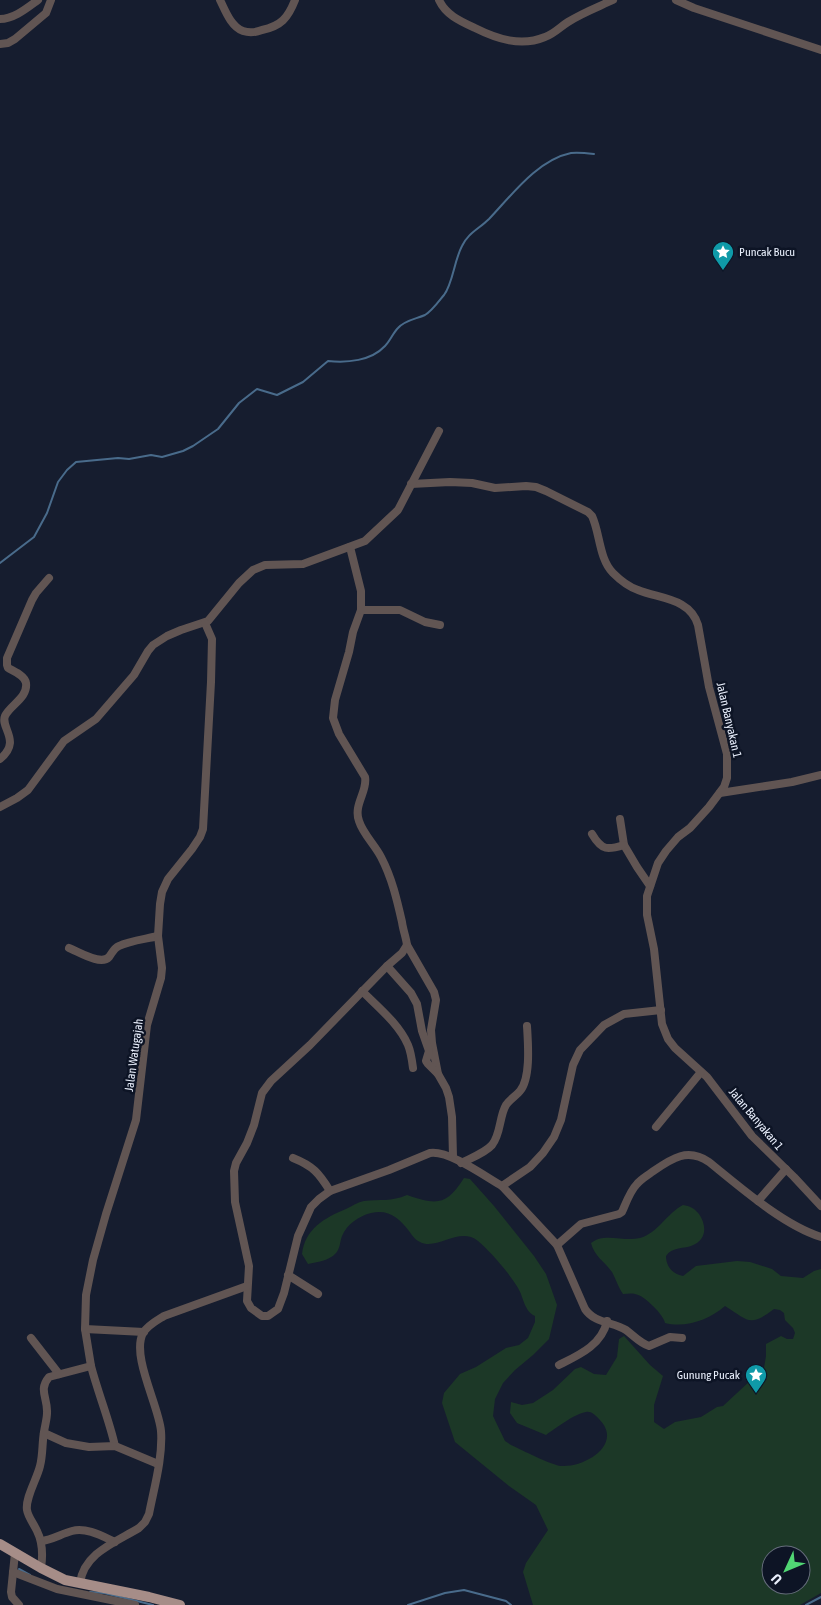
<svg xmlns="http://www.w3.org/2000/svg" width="821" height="1605" viewBox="0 0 821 1605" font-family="'Asap Condensed',sans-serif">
<rect width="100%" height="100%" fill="#161d2f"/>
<path fill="#1c3827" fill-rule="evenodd" d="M464,1178L470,1179L494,1206L534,1256L546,1274L557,1305L549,1339L533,1355L515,1370L503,1383L495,1399L493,1416L505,1441L511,1445C522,1450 551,1465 561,1466C585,1468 624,1444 599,1419C595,1415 591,1411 586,1412C574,1414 556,1428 546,1435L517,1423L510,1413L511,1402L522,1405L533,1403L553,1390L575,1369L581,1367L594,1374L606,1375L617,1357L619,1339L624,1336L650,1365L663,1376L654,1405V1422L664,1429L675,1422L701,1417L717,1407L723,1406L764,1368L766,1356V1344L781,1336L787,1339H793L795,1333L793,1328L785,1320L784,1313L780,1310L774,1309C749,1328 748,1320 725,1306C709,1320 686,1328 665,1323C664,1315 644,1295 635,1294C631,1293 627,1294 623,1294C618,1287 616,1279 612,1272C605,1262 594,1256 591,1243C604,1232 624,1242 640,1238C658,1233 666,1214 683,1205C690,1206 694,1208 699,1214C707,1226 707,1240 691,1246C682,1249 672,1247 666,1256C666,1266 672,1274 683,1276L696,1266L737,1261L750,1262L772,1269L781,1276L803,1278L814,1271L821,1269V1593L800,1605H533L523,1572L526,1563L548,1530L536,1505L509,1486L455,1442L442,1403L444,1393L460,1374L476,1367L506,1348L519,1345L528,1338L535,1322V1316C524,1311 524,1298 518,1288C510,1274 490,1251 478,1241C459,1226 437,1251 420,1242C415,1240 412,1235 409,1231C399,1218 389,1209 371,1213C359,1216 347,1224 342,1236C340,1241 340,1249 336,1253C329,1261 317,1262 308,1264L302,1254C305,1229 324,1218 346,1209C352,1206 358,1202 364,1201C380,1199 391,1202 407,1195C437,1205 446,1206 464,1178ZM771,1555H801V1585H771Z"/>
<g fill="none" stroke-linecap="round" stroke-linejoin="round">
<g stroke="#496b8b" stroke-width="2">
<path d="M0,563L34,537L47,513L58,482L67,470L76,462L118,458L129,459L151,455L162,457L183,451L193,446L218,429L239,403L257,389L277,395L303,382L328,361C347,363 371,361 385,346C390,341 393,333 398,328C405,320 416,319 425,315C432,311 439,301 444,295C453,283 454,261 462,246C468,233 479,229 489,219C511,196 537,160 571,153C578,152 586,153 594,154"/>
<polyline points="19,1569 30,1575"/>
<polyline points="90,1592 104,1593 153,1605"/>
<polyline points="408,1605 445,1593 464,1590 506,1601 511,1605"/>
<polyline points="806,1605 821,1597"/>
</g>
<g stroke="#615553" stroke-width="8">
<path d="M220,0C225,10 231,27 243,31C249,33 257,32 262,30C281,26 288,18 295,0"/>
<path d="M439,0C446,15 460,21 475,28C497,39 521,47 545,37C554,34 560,27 568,22C582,13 598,7 613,0"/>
<polyline points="676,0 694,8 821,50"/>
<path d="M0,19C14,19 27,8 38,0"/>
<polyline points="0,44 8,43 15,39 46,13 51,0"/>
<path d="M411,484L450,482L472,483L495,488L526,486L536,487L546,491L588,512L592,516C600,533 599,559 613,573C620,580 629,587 638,590C660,599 690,598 698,625L709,687L727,754V778L724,787L709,807L690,828L678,837L666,851L658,863L647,896V915L654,949L662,1024L668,1039L675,1048L707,1077L752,1136L794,1177L821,1206"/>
<path d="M350,547L361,591V610L353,632L349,652L335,700L333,718L339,734L365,777C368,791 353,805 359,821C363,834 375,845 381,857C392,878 397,900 402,922C403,930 406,937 407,945L402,953L387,966L310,1045L271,1081L262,1093L254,1125L247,1143L236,1163L234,1171L235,1202L249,1266L247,1301L251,1308L262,1316H268L278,1309L284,1293L298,1236L311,1207L319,1199L330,1191L389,1170L430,1153C449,1150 486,1177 502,1186L530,1167L543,1153L554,1137L561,1120L573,1065L580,1050L604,1025L624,1014L661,1010"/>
<polyline points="361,610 400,610 425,622 440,625"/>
<path d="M0,759C22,741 0,728 5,716C10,705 28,698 26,683C25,676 14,671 8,668L7,665V658L32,600L36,593L49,578"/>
<polyline points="720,793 792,782 821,775"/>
<polyline points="0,807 17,798 28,790 64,741 96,719 134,675 148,651 153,645 167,636 181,630 208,621 239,583 253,570 265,565 303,564 365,541 398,510 439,431"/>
<polyline points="620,819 624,845 637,867 650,886"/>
<path d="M592,834C602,851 608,850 624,845"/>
<polyline points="407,945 434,992 436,1000 431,1030 432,1043 438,1074 446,1088 449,1097 452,1117 453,1157"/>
<path d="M69,948C79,952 101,966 109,957C112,953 114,948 119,946C129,941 146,939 158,936"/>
<polyline points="387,966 411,993 417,1004 422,1031 429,1051 426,1061 428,1064 438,1074"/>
<path d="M362,991C378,1007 399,1024 408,1045C411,1052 412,1060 413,1068"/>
<polyline points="656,1127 701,1072"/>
<path d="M293,1158C313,1166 319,1173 330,1191"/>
<path d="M461,1163C471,1158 485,1153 492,1145C501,1134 499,1117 506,1105C510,1099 516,1096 520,1091C531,1078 528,1043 527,1026"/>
<path d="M502,1186L557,1245L585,1309C594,1323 613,1322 626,1330C634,1336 640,1343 649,1346L670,1337L682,1338"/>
<polyline points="758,1201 786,1169"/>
<path d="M557,1245L581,1224L619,1214L622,1212C626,1203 630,1191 637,1184C641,1179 647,1176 652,1172C671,1159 687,1147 709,1162C740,1187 783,1225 821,1237"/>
<polyline points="288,1275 318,1294"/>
<polyline points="85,1329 144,1332"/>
<polyline points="31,1338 59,1374"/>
<path d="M559,1365C579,1355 602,1345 607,1321"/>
<path d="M91,1366C98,1393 109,1419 115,1446"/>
<polyline points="44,1433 66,1443 89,1447 115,1446 158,1464"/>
<path d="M41,1541C52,1540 61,1534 72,1531C86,1527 102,1536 115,1542"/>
<polyline points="15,1553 11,1592 12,1597 19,1605"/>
<path d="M41,1568C43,1555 43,1543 37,1531C34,1524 28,1517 27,1510C25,1498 37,1479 40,1466C43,1455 42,1443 44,1432C45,1425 47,1419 47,1413C48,1398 38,1390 49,1377L91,1366L85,1329L86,1295L93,1260L106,1214L136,1120L147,1025L161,978L162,968L158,936L160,904L162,892L168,879L192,849L200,837L203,829L211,682L212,639L205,623"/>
<polyline points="13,1572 57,1589 135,1605"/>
<path d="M80,1583C84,1553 116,1542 139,1528L145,1522L149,1514C154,1488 163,1457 161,1431C159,1406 131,1356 143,1333C148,1325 156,1321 164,1316L247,1286"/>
</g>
<polyline stroke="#a68d88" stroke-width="10" points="0,1544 41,1568 65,1580 149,1597 180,1605"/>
</g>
<defs>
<g id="sight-pin" transform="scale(1.125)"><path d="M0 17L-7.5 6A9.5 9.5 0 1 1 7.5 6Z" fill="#0f9aa8" stroke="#0d1425"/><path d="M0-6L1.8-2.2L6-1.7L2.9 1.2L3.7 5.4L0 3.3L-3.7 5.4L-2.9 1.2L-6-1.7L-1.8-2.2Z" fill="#fff"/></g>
</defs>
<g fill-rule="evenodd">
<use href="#sight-pin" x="723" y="252"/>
<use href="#sight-pin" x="756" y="1375"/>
</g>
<g text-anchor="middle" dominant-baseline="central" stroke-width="5" stroke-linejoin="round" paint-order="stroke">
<g font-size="12" fill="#e9effc" stroke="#0d1425" text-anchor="start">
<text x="739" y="252">Puncak Bucu</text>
<text x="740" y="1375" text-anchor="end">Gunung Pucak</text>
</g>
<g font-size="12" fill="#e9effc" stroke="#0d1425">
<text transform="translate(729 720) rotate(77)">Jalan Banyakan 1</text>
<text transform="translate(134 1055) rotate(-82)">Jalan Watugajah</text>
<text transform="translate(756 1119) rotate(50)">Jalan Banyakan 1</text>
</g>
</g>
<g transform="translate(786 1570) rotate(226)"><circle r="24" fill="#0d1425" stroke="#656c7b"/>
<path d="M0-4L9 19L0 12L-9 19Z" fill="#51d674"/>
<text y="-8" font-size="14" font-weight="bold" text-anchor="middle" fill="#e9effc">U</text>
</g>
</svg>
